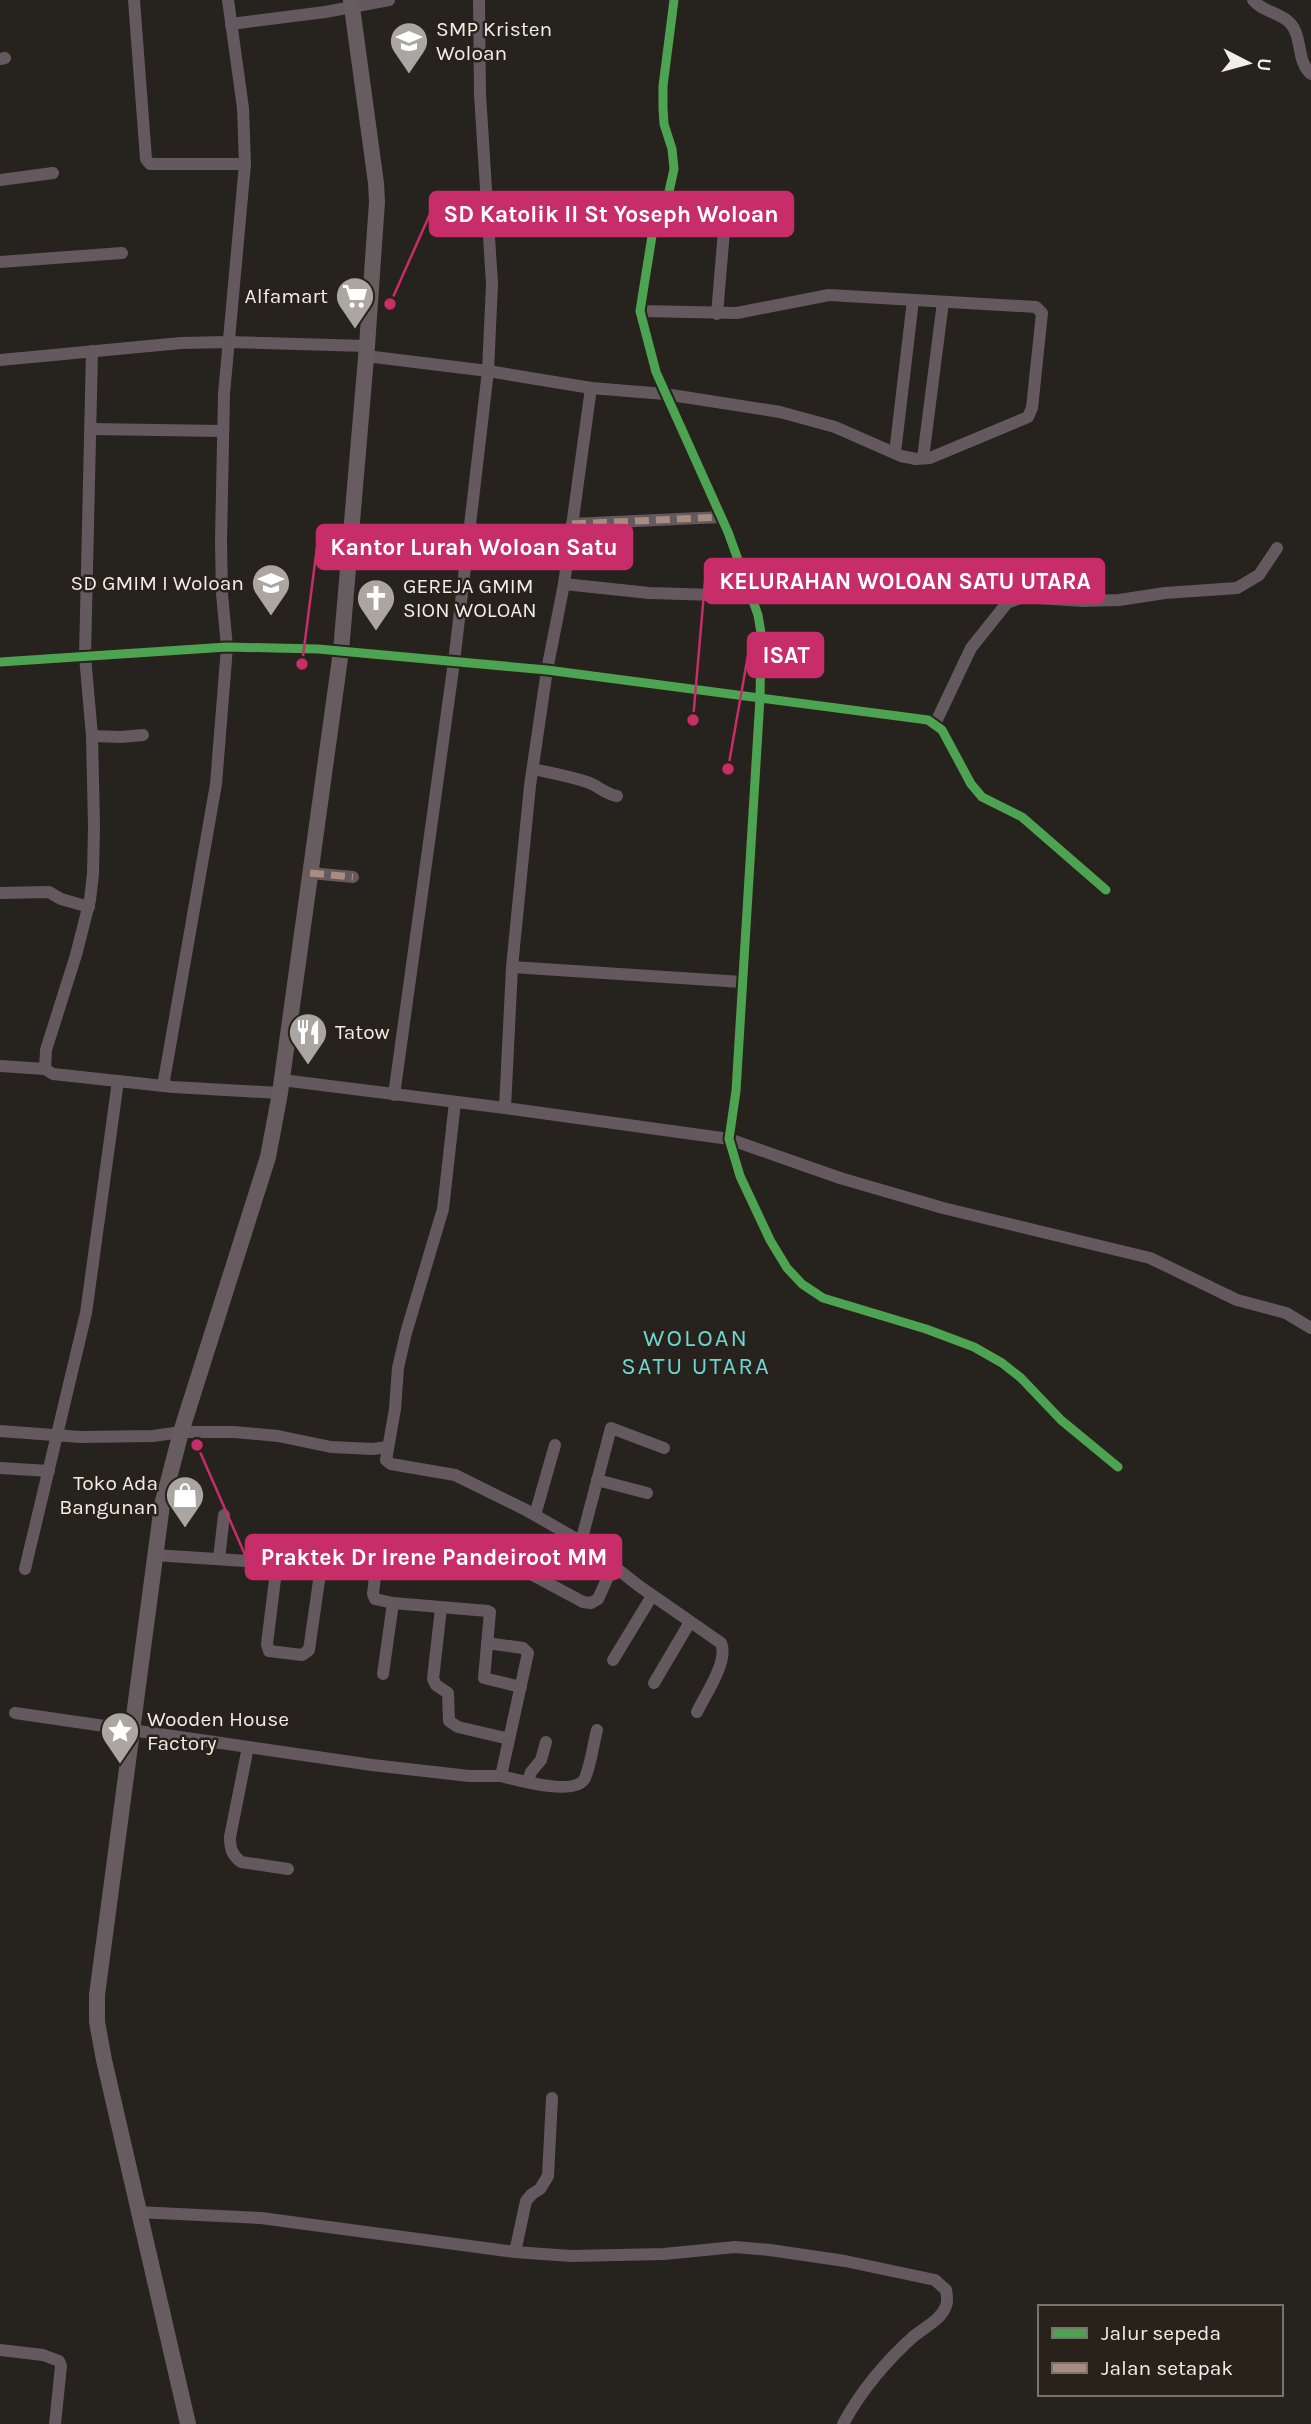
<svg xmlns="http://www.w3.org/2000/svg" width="1311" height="2424" viewBox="0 0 1311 2424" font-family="Karla,sans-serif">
<rect width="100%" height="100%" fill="#26221e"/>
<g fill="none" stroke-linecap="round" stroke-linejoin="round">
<g stroke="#64595e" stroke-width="12">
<polyline points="134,0 146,159 150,164 245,164"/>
<polyline points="674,0 663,86 663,108 664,124 672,149 674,169 668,196 652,236 640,311 656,372 728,532 758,615 761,633 760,698 736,1091 729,1139 740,1176 770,1240 787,1268 802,1284 823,1298 926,1329 974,1347 1002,1363 1021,1378 1061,1420 1118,1467"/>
<path d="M1253,0C1262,12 1280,12 1290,23C1303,37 1296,61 1311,74"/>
<polyline points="231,24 325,12 389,0"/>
<polyline points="0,59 5,58"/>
<polyline points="0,180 53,173"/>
<polyline points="0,262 122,253"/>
<polyline points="717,314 724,231"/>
<polyline points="92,351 85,656 92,736 94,826 93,874 90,900 76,955 46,1050 45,1069 53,1074 173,1087 280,1093"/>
<polyline points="366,356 488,371 591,388 665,394 780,412 835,427 901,456 916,459 930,458 1028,417 1032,408 1042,313 1036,307 829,295 737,313 640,311"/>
<polyline points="0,360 181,343 229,342 367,346"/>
<polyline points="91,429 223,431"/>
<polyline points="895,453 913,300"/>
<polyline points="923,458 943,302"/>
<polyline points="572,524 721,517"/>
<polyline points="564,584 649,593 750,596"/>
<polyline points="0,662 227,647 318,649 547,670 928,720 942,730 971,784 982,797 1022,817 1106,890"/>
<polyline points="935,724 971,648 1007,603 1023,597 1083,601 1119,600 1165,593 1237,588 1259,575 1277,548"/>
<polyline points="92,736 121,737 143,735"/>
<path d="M533,769C551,773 569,776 587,782C599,786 605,794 617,796"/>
<polyline points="310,873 353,877"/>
<polyline points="0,893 49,892 61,899 89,907"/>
<polyline points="512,967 742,982"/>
<polyline points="0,1066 45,1069"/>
<polyline points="282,1080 505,1108 729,1139 840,1178 943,1208 1150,1258 1237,1300 1286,1313 1311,1328"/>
<polyline points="163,1086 216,784 227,647 222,594 221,541 224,394 245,164 243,108 228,0"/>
<polyline points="394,1095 454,662 488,371 492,284 480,94 479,0"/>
<path d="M455,1102L443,1209L406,1333L398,1368L395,1409L386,1460L391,1464L455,1475L526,1510L587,1545L639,1586L721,1643C729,1661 705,1695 697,1712"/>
<polyline points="505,1108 512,967 530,786 547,670 564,584 591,388"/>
<polyline points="0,1431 80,1437 153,1436 181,1432 234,1432 278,1436 331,1447 373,1449 387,1447"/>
<polyline points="0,1468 49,1471"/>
<polyline points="597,1480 647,1493"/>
<polyline points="535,1515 555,1445"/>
<polyline points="581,1542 611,1428 664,1448"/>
<polyline points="324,1546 309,1650 302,1655 269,1651 267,1644 277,1563 285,1545 302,1544 378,1550 499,1561 514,1565 583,1602 591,1603 598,1599 613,1566"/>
<polyline points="378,1550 373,1594 375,1599 393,1603 488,1611 490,1612 484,1678 521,1687"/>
<polyline points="154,1555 277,1563"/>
<polyline points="219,1559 224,1515"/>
<polyline points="25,1569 86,1313 118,1081"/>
<polyline points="441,1608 433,1679 436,1685 448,1693 449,1721 458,1727 509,1739"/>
<path d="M487,1643L523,1648L528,1653L501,1776C517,1780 576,1797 585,1778C591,1764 593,1745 597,1730"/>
<polyline points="613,1660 652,1596"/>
<polyline points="383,1674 393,1603"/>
<polyline points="654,1683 690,1622"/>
<polyline points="15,1713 372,1765 469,1776 501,1776"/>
<path d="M248,1747L230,1837C230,1849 232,1855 241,1862L288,1869"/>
<polyline points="528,1781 531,1772 541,1760 546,1742"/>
<path d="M137,2212L261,2218L515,2252L571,2256L664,2254L735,2247L770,2250L845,2261L935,2280L946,2290C947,2295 948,2301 946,2306C941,2320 925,2327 914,2336C886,2361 861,2391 843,2424"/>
<polyline points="515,2252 526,2201 532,2194 540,2189 548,2176 552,2098"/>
<polyline points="0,2350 43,2355 59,2361 61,2366 55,2424"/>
</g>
<polyline stroke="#675c5f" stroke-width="16" points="188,2424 104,2060 97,2022 97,1995 162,1505 181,1432 268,1157 280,1093 341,651 367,346 377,202 376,183 351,0"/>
<g stroke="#a88b81" stroke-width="7" stroke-dasharray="14 7" stroke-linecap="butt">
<polyline points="572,524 721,517"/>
<polyline points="310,873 353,877"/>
</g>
<g stroke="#29221b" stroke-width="13">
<g id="cycleway">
<polyline points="674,0 663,86 663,108 664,124 672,149 674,169 668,196 652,236 640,311 656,372 728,532 758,615 761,633 760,698 736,1091 729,1139 740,1176 770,1240 787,1268 802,1284 823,1298 926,1329 974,1347 1002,1363 1021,1378 1061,1420 1118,1467"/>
<polyline points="0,662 227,647 318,649 547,670 928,720 942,730 971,784 982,797 1022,817 1106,890"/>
</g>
</g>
<use href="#cycleway" stroke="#4ca352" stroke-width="9"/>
</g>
<defs>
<g id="school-pin" transform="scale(2.0125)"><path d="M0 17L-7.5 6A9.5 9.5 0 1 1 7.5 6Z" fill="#aba6a1" stroke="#29221b"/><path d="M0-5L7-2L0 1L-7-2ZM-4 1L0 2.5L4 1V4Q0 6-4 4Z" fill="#fff"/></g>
<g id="supermarket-pin" transform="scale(2.0125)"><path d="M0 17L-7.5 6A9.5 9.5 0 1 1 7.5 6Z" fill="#aba6a1" stroke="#29221b"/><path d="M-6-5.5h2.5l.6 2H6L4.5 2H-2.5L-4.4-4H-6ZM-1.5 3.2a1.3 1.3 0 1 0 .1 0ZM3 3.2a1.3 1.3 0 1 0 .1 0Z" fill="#fff"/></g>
<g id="church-pin" transform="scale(2.0125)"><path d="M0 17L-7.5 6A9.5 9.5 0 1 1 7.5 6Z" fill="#aba6a1" stroke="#29221b"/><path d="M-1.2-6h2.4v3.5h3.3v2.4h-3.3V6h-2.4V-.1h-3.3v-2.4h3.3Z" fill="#fff"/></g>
<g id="restaurant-pin" transform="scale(2.0125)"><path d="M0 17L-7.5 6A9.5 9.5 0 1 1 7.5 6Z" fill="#aba6a1" stroke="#29221b"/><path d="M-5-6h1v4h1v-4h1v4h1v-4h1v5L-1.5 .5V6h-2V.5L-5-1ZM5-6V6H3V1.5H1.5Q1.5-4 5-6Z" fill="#fff"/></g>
<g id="shop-pin" transform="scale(2.0125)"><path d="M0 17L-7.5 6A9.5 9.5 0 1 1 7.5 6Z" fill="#aba6a1" stroke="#29221b"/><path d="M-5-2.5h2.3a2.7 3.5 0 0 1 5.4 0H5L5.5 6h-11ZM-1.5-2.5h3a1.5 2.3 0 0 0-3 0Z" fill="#fff"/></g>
<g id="sight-pin" transform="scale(2.0125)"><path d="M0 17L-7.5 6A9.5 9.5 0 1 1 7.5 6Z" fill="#aba6a1" stroke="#29221b"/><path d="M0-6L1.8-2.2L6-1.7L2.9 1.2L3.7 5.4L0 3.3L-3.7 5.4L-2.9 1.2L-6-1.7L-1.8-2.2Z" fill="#fff"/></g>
</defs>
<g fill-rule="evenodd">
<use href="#school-pin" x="409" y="41"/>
<use href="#supermarket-pin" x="355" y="296"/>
<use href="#school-pin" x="271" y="583"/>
<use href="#church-pin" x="376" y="598"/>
<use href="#restaurant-pin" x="308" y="1032"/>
<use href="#shop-pin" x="185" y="1495"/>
<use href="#sight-pin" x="120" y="1731"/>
</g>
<g text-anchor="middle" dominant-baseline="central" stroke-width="5" stroke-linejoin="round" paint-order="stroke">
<g font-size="21" fill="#f2ede8" stroke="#29221b" text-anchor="start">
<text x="436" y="29">SMP Kristen<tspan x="436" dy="24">Woloan</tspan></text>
<text x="328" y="296" text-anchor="end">Alfamart</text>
<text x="244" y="583" text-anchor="end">SD GMIM I Woloan</text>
<text x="403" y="586">GEREJA GMIM<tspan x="403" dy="24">SION WOLOAN</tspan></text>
<text x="335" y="1032">Tatow</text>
<text x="158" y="1483" text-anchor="end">Toko Ada<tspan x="158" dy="24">Bangunan</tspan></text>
<text x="147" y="1719">Wooden House<tspan x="147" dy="24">Factory</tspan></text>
</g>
<g font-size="24" letter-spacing="2" fill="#6bd7d4" stroke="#29221b">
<text x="696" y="1338">WOLOAN<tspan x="696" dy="28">SATU UTARA</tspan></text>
</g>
</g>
<path fill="none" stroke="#c72d69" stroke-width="2.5" d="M390 304L430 214M302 664L317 547M693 720L705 581M728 769L748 655M197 1445L246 1557"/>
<g fill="#c72d69" stroke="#29221b" stroke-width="2.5">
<circle cx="390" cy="304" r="7"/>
<circle cx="302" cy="664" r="7"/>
<circle cx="693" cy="720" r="7"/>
<circle cx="728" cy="769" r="7"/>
<circle cx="197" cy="1445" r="7"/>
</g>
<g fill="#c72d69" stroke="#c72d69" stroke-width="2.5">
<rect x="430" y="192" width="363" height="44" rx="7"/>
<rect x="317" y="525" width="315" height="44" rx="7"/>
<rect x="705" y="559" width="399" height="44" rx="7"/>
<rect x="748" y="633" width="75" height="44" rx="7"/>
<rect x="246" y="1535" width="375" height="44" rx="7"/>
</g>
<g font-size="23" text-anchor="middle" font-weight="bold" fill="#fff">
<text x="611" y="222">SD Katolik II St Yoseph Woloan</text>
<text x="474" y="555">Kantor Lurah Woloan Satu</text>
<text x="905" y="589">KELURAHAN WOLOAN SATU UTARA</text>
<text x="786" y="663">ISAT</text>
<text x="434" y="1565">Praktek Dr Irene Pandeiroot MM</text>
</g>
<rect x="1038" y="2305" width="245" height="91" fill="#29221b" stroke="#79736d" stroke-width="2"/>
<rect x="1052" y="2328" width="35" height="10" fill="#4ca352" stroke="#79736d" stroke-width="2"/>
<text x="1101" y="2340" font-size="21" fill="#f2ede8">Jalur sepeda</text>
<rect x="1052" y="2363" width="35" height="10" fill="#a88b81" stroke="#79736d" stroke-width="2"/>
<text x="1101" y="2375" font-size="21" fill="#f2ede8">Jalan setapak</text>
<g transform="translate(1248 63) rotate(96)" stroke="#29221b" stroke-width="5" paint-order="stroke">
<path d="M0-5L12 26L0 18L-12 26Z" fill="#f2ede8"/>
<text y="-10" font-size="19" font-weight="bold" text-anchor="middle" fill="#f2ede8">U</text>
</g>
</svg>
